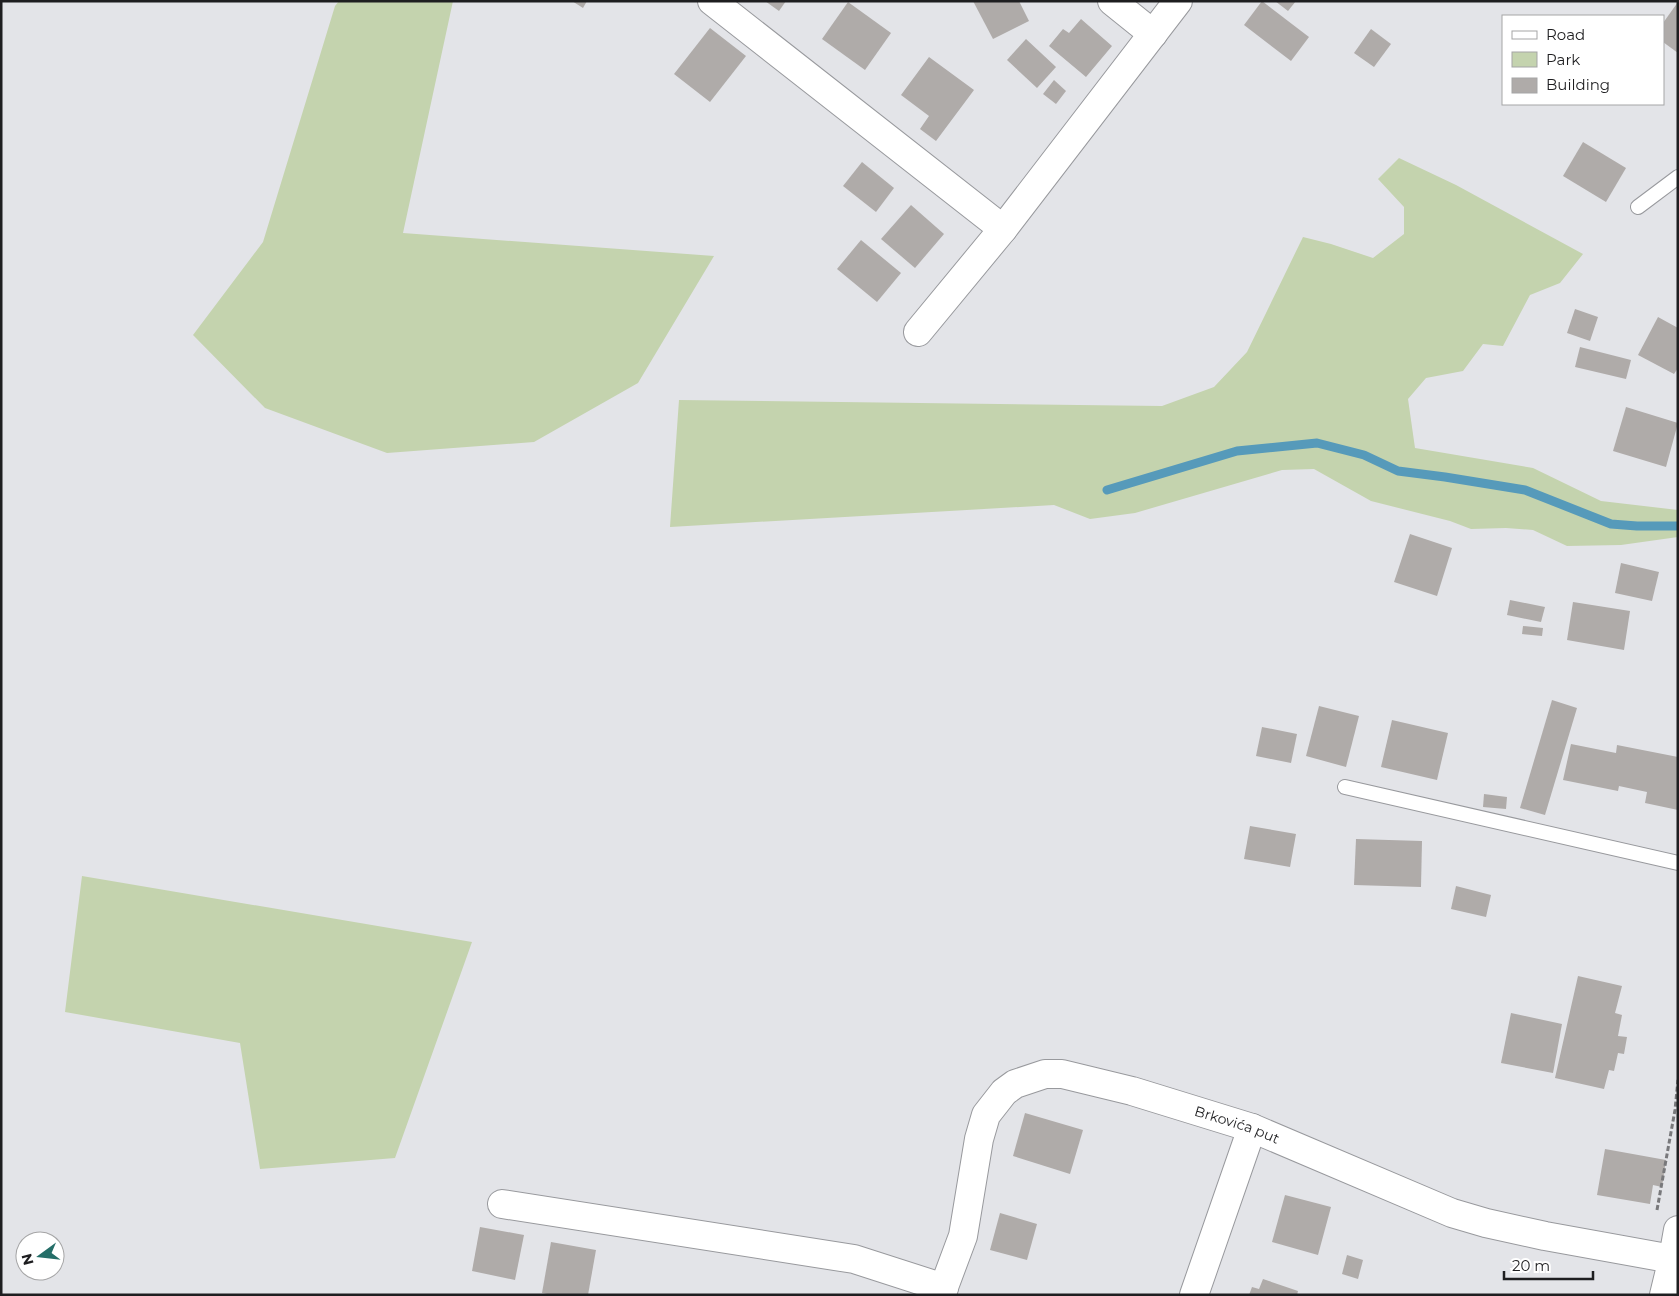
<svg xmlns="http://www.w3.org/2000/svg" width="1679" height="1296" viewBox="0 0 1679 1296" font-family="Montserrat,sans-serif">
<rect width="100%" height="100%" fill="#e3e4e8"/>
<g fill="#c4d3ae">
<polygon points="339,1 453,1 403,233 714,256 638,383 534,442 387,453 265,408 193,335 263,242 335,6"/>
<polygon points="1399,158 1456,185 1583,254 1560,283 1530,295 1503,346 1483,344 1463,371 1426,378 1408,399 1415,448 1533,468 1601,501 1678,510 1678,537 1621,545 1567,546 1533,530 1506,528 1471,529 1450,521 1371,501 1314,469 1282,470 1135,513 1090,519 1054,505 670,527 679,400 1162,406 1214,387 1247,352 1303,237 1331,244 1373,258 1404,234 1404,207 1378,179"/>
<polygon points="82,876 472,942 395,1158 260,1169 240,1043 65,1012"/>
</g>
<g fill="none" stroke-linecap="round" stroke-linejoin="round">
<polyline stroke="#569aba" stroke-width="9" points="1107,490 1237,451 1317,443 1364,455 1398,471 1445,477 1525,490 1611,524 1637,526 1678,526"/>
</g>
<g fill="#afaba9">
<polygon points="572,1 587,1 583,8"/>
<polygon points="765,1 786,1 779,11"/>
<polygon points="973,1 1019,1 1029,21 993,39"/>
<polygon points="1262,1 1309,37 1291,61 1244,25"/>
<polygon points="1275,1 1296,1 1288,11"/>
<polygon points="848,2 891,33 865,70 822,39"/>
<polygon points="1678,2 1678,53 1663,42 1663,23"/>
<polygon points="1081,19 1112,46 1086,77 1049,46 1063,29 1069,33"/>
<polygon points="710,28 746,56 710,102 674,74"/>
<polygon points="1371,29 1391,44 1374,67 1354,53"/>
<polygon points="1026,39 1056,67 1037,88 1007,60"/>
<polygon points="929,57 974,90 936,141 920,129 929,116 901,95"/>
<polygon points="1054,80 1066,91 1056,104 1043,94"/>
<polygon points="1583,142 1626,168 1606,202 1563,176"/>
<polygon points="862,162 894,188 876,212 843,186"/>
<polygon points="911,205 944,234 915,268 881,239"/>
<polygon points="861,240 901,273 877,302 837,269"/>
<polygon points="1575,309 1598,317 1590,341 1567,333"/>
<polygon points="1658,317 1678,328 1678,368 1674,374 1638,355"/>
<polygon points="1580,347 1631,360 1626,379 1575,367"/>
<polygon points="1626,407 1678,423 1666,467 1613,451"/>
<polygon points="1410,534 1452,548 1437,596 1394,582"/>
<polygon points="1621,563 1659,572 1652,601 1615,593"/>
<polygon points="1510,600 1545,607 1541,622 1507,615"/>
<polygon points="1573,602 1630,611 1624,650 1567,640"/>
<polygon points="1523,626 1543,628 1542,636 1522,634"/>
<polygon points="1552,700 1577,708 1545,815 1520,808"/>
<polygon points="1319,706 1359,716 1346,767 1306,756"/>
<polygon points="1392,720 1448,733 1437,780 1381,767"/>
<polygon points="1262,727 1297,734 1291,763 1256,756"/>
<polygon points="1571,744 1616,753 1617,745 1678,757 1678,810 1645,803 1647,792 1619,786 1618,791 1563,780"/>
<polygon points="1484,794 1507,797 1506,809 1483,807"/>
<polygon points="1250,826 1296,834 1290,867 1244,859"/>
<polygon points="1356,839 1422,841 1421,887 1354,885"/>
<polygon points="1456,886 1491,895 1486,917 1451,909"/>
<polygon points="1578,976 1622,986 1615,1013 1622,1015 1618,1036 1627,1037 1624,1054 1618,1053 1614,1071 1609,1070 1604,1089 1555,1078"/>
<polygon points="1511,1013 1562,1024 1553,1073 1501,1063"/>
<polygon points="1025,1113 1083,1130 1070,1174 1013,1156"/>
<polygon points="1605,1149 1666,1160 1662,1187 1653,1185 1650,1204 1597,1195"/>
<polygon points="1285,1195 1331,1207 1318,1255 1272,1242"/>
<polygon points="1000,1213 1037,1224 1027,1260 990,1250"/>
<polygon points="480,1227 524,1235 515,1280 472,1271"/>
<polygon points="551,1242 596,1250 588,1295 552,1295 542,1293"/>
<polygon points="1347,1255 1363,1260 1358,1279 1342,1274"/>
<polygon points="1263,1279 1298,1291 1297,1295 1249,1295 1252,1287 1259,1289"/>
</g>
<g fill="none" stroke-linecap="round" stroke-linejoin="round">
<g stroke="#98999d" stroke-width="16">
<g id="service">
<polyline points="1638,207 1678,177"/>
<polyline points="1345,787 1678,863"/>
</g>
</g>
<g stroke="#98999d" stroke-width="30">
<g id="minor">
<polyline points="712,1 1003,229"/>
<polyline points="1112,1 1153,34"/>
<polyline points="918,332 1003,229 1178,1"/>
<polyline points="502,1204 854,1259 944,1288"/>
<path id="s1" d="M941,1295L963,1236L979,1139L986,1115L1004,1092L1015,1084L1045,1074H1062L1132,1091L1252,1128L1452,1213L1486,1223L1545,1236L1678,1260"/>
<polyline points="1194,1295 1252,1128"/>
</g>
</g>
<g stroke="#98999d" stroke-width="30">
<polyline id="tertiary" points="1664,1295 1673,1258 1678,1230"/>
</g>
<polyline stroke="#78787b" stroke-width="3" stroke-dasharray="5 2.5" stroke-linecap="butt" points="1657,1210 1675,1110 1678,1080"/>
<use href="#service" stroke="#fff" stroke-width="14"/>
<use href="#minor" stroke="#fff" stroke-width="28"/>
<use href="#tertiary" stroke="#fff" stroke-width="28"/>
</g>
<g text-anchor="middle" dominant-baseline="central" stroke-width="4" stroke-linejoin="round" paint-order="stroke">
<g font-size="14" fill="#1e1e20" stroke="#fff">
<text stroke="none"><textPath href="#s1" startOffset="460">Brkovića put</textPath></text>
</g>
</g>
<rect width="1679" height="1296" fill="none" stroke="#1e1e20" stroke-width="5"/>
<rect x="1502" y="15" width="162" height="90" fill="#ffffff" stroke="#a5a5a6"/>
<rect x="1512" y="31" width="25" height="8" fill="#ffffff" stroke="#a5a5a6"/>
<text x="1546" y="40" font-size="15" fill="#1e1e20">Road</text>
<rect x="1512" y="52" width="25" height="15" fill="#c4d3ae" stroke="#a5a5a6"/>
<text x="1546" y="65" font-size="15" fill="#1e1e20">Park</text>
<rect x="1512" y="78" width="25" height="15" fill="#afaba9" stroke="#a5a5a6"/>
<text x="1546" y="90" font-size="15" fill="#1e1e20">Building</text>
<g transform="translate(40 1256) rotate(255)"><circle r="24" fill="#ffffff" stroke="#a5a5a6"/>
<path d="M0-4L9 19L0 12L-9 19Z" fill="#246e68"/>
<text y="-8" font-size="14" font-weight="bold" text-anchor="middle" fill="#1e1e20">N</text>
</g>
<path d="M1504 1271v8h89v-8" fill="none" stroke="#1e1e20" stroke-width="2.5"/>
<text x="1512" y="1271" font-size="15" fill="#1e1e20" stroke="#ffffff" stroke-width="4" paint-order="stroke">20 m</text>
</svg>
